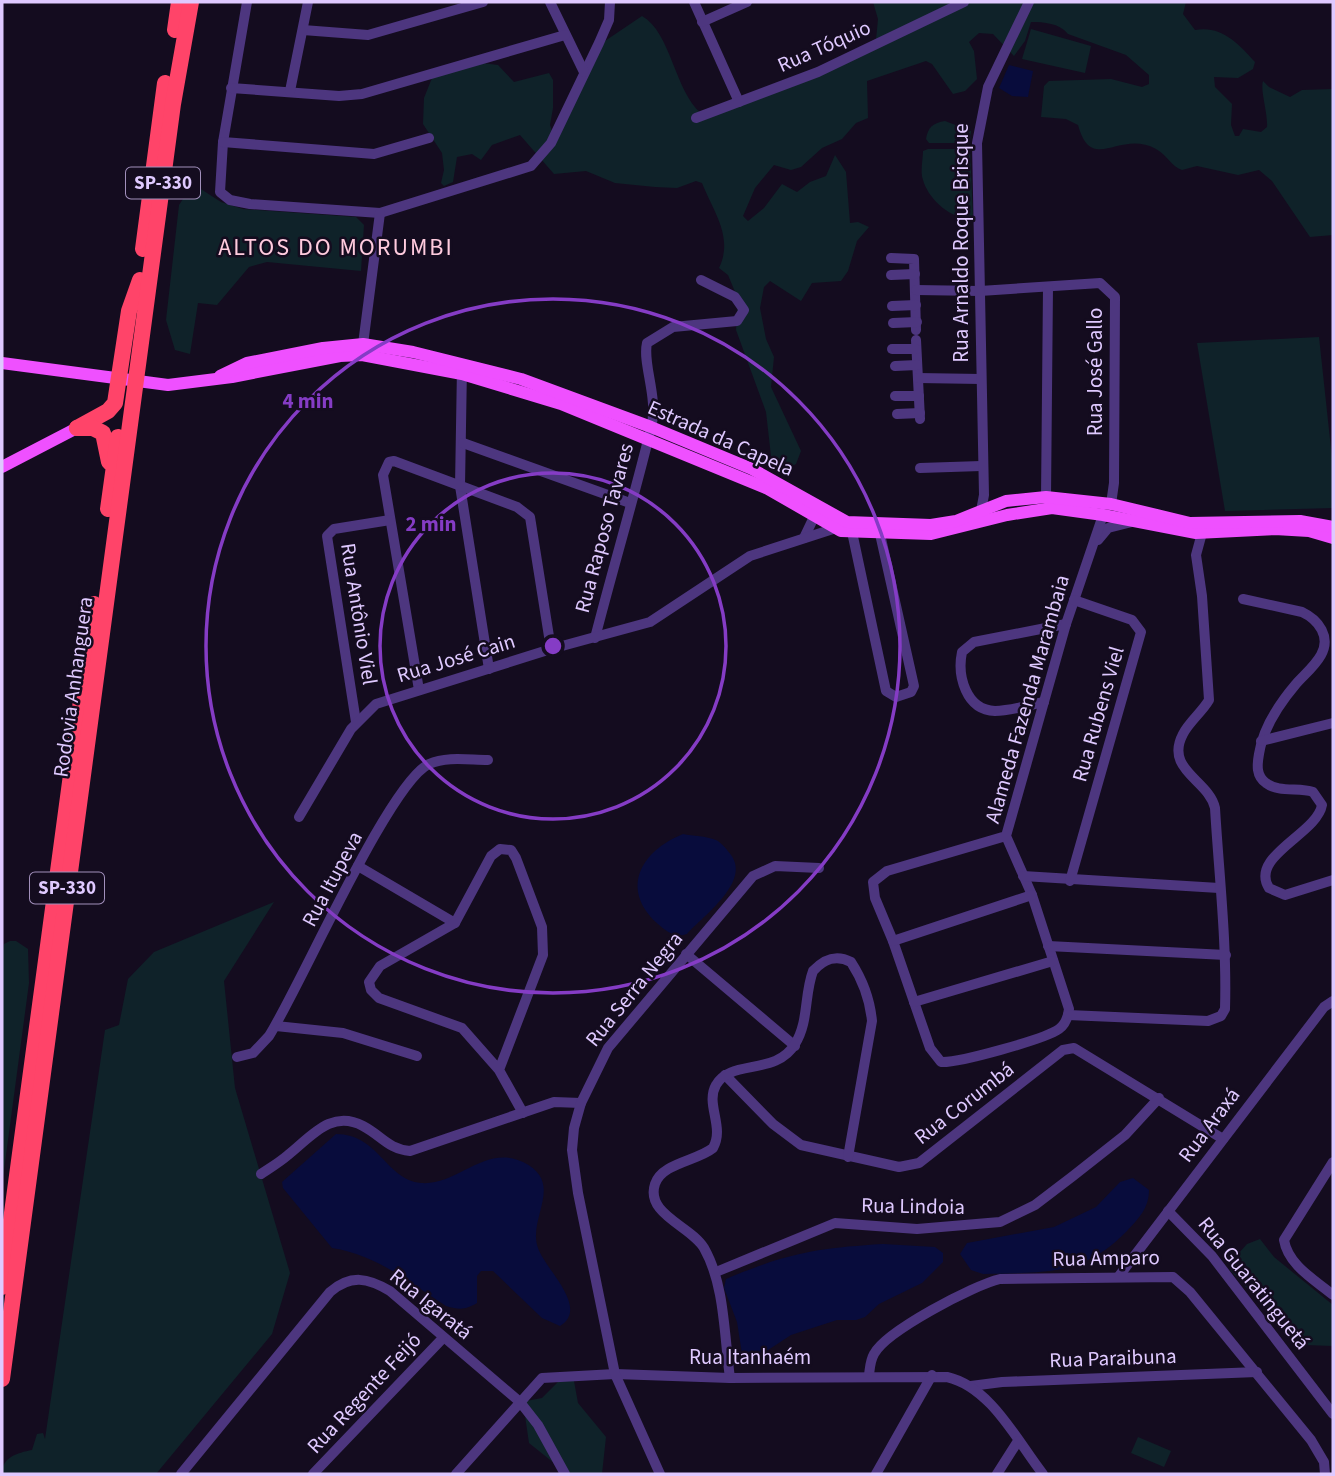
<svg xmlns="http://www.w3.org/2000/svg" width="1335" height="1476" viewBox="0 0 1335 1476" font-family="'Source Sans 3',sans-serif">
<rect width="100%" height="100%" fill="#140c1f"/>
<g fill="#0f2229">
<path d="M873,2H1186L1183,14L1195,30C1221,25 1238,43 1255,62L1253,69L1238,78L1214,77L1215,87L1232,104L1231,125L1235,136H1239L1243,129L1261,132L1267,127C1268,113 1260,91 1263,81L1269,87L1290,97L1302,90L1333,89V235L1310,237L1272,181L1259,170L1238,175L1197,166L1182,170C1171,166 1167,155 1156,149C1119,129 1092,175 1078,125L1066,119L1041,117L1044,86L1049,81L1111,79L1142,87L1149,84V75L1126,55L1068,34C1059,23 1044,22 1031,22L1025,41L1014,56L993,34L979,33L969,42L974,51L977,79L965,91L953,94L932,64L926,61L867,81L868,118L856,123L842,139L822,148L801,167L791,170L774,165L755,188L743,216L748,221L764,208L782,184L797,192L810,182L826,176L835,155L846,172L850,223L858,222L869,227L857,241L848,271L841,281L812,283L801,301L770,281L764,287L760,308L766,339L774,357L771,387L801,451L796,464L784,470L776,466L771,456L766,412L736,330L738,299L728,275L719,268C734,237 713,211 702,183L696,181L677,188L655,187L615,183L586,171L554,174L520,135L492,145L481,160L472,154L457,157L453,182L444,186L441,183L444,170L442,153L423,124L424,98L432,78L482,63L498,65L514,82L549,73L553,80V108L550,125L552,131L602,43L642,16C671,32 675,92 701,113L832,67L876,40L878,19Z"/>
<polygon points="1031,29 1091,46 1085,73 1022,59"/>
<path d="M945,121L971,131L970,143H929L926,139C928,127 933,123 945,121Z"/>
<path d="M928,149H970L973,217C953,222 928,199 923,180C920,172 923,159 923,151Z"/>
<polygon points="193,184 221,202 243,209 356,217 364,225 361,271 267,262 249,267 217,305 198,303 190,354 175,350 166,320 179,205"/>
<polygon points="1319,337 1333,467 1333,508 1225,511 1197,343"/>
<path d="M274,902L224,981L235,1088L290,1273L272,1334L156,1474H2C2,1457 17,1453 32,1450L37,1434L43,1433L45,1439L105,1030L119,1025L128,979L154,952Z"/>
<polygon points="10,941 16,941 28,949 29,983 2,1185 2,956 4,944"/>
<polygon points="1260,1239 1274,1257 1333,1305 1333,1346 1305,1345 1294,1339 1230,1270 1229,1264 1247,1244"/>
<polygon points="561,1379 574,1381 578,1403 606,1437 602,1474 563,1474 554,1463 529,1443 524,1409 526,1401 542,1398"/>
<polygon points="1138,1437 1171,1451 1164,1467 1131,1453"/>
</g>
<g fill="#080c3c">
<polygon points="1009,65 1033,71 1028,97 1012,96 999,88"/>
<path d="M683,834C693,836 706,836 716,840C722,843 727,850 731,855C751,882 703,916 687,934C675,938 667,932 658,924C619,889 641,851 683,834Z"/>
<path d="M336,1134C379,1134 386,1180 421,1183C457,1186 485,1144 523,1162C566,1183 527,1218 538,1248C545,1269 590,1308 560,1326L542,1318L493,1271H481L477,1276V1303C465,1310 460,1310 446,1306C409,1282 377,1255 332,1248L283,1188L282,1182Z"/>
<path d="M1133,1178L1149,1190C1149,1208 1139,1218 1127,1231C1082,1277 1044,1272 983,1274L971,1270L960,1254L967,1243L1054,1227L1096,1207L1120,1182Z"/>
<path d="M883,1244L935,1247L943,1253V1262L922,1283L879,1304L865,1317L856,1320H837L791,1335L753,1360H743L737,1322L724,1288L726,1279C787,1253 818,1248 883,1244Z"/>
</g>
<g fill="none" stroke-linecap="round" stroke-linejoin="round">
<g stroke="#4d367f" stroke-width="10">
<polyline points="247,2 223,142 220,192 230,200 250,204 380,213 531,166 551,143 599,43 609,20 610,2"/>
<polyline points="550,2 584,72"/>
<polyline points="694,2 739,102"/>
<polyline points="702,22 747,2"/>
<polyline points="303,30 368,35 483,2"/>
<polyline points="231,88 339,96 362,94 565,35"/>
<polyline points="290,91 308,2"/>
<polyline points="696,118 818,72 964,2"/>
<polyline points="223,142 374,154 429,138"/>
<polyline points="891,258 914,259 916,330"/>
<polyline points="891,275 915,274"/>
<polyline points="916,290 980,291 1100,283 1115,297 1114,483 1111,504"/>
<polyline points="892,306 916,305"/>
<polyline points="893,323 917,322"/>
<polyline points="916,340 920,419"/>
<polyline points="892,349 916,349"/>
<polyline points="362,352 380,213"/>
<polyline points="895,366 917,365"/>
<polyline points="462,367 460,486 489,669"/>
<polyline points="918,378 981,379"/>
<polyline points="895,396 919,396"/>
<polyline points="897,414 920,413"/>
<polyline points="463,443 630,503"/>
<polyline points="920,468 981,466"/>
<polyline points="1046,497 1048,287"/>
<polyline points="980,516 984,495 977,143 988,87 1029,2"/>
<polyline points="852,532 886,691 896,697 911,692 914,686 880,534"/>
<polyline points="804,538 814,517 821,512"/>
<polyline points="1098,540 1108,528 1132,522"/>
<path d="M1243,599L1302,612C1319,620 1331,637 1321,655C1315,666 1304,675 1296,684C1279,704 1263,728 1259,754C1257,765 1256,776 1266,783C1279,793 1299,787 1313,792L1322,805C1317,834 1249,856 1269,888L1285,895L1333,880"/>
<path d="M595,638C613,568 634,498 651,428C659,398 642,364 647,343L673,327L737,321L744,310L735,297L701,280"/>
<polyline points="419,690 383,475 389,462 394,461 517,507 530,517 551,649"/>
<path d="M1044,702C1029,705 1011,711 995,711C966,710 957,676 962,652L974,642L1066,624"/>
<polyline points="356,722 327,536 334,529 390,520"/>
<polyline points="1261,741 1333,723"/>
<polyline points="299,817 351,729 376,704 551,649 650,622 750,556 833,529"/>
<path d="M1006,836L887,871L873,882L875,898L893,941L930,1048L941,1062C959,1063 1045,1039 1059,1029C1066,1024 1068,1017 1069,1009L1032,895L1006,836L1066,624L1103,515"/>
<polyline points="358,866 455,923"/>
<polyline points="1023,876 1219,888"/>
<polyline points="1070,881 1141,632 1132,620 1074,600"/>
<polyline points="893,941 1032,895"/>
<polyline points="1048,946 1226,955"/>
<polyline points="686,954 795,1046"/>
<polyline points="914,1002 1053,961"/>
<path d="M1068,1015L1208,1021L1221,1016L1225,1009C1227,942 1219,875 1215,808C1209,780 1164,770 1183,734C1189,722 1202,712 1209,700L1202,596L1196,555L1202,533"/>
<polyline points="276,1026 343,1033 417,1056"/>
<path d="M237,1057L253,1053L269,1036C300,987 389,783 429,764C447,756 469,760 488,760"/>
<polyline points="499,1070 543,955 542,927 516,858 511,850 500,849 491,856 455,923 380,966 369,982 371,990 379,998 462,1028 499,1070 523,1113"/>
<polyline points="725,1075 773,1124 801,1145 899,1167 919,1163 1063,1050 1074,1048 1223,1139"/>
<path d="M1333,1162L1284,1240C1288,1265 1315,1280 1333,1295"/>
<path d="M261,1174C270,1168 280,1162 288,1155C311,1137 331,1109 363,1126C382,1136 388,1149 410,1151L554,1102L581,1103"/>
<polyline points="1168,1211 1212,1256 1333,1414"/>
<polyline points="716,1272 835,1223 917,1229 1000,1222 1035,1205 1073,1176 1125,1135 1159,1098"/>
<polyline points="1119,1276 1324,1007 1333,1001"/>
<path d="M869,1375C870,1368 870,1361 874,1354C886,1331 974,1285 1000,1279L1173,1277L1190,1292L1311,1440L1324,1462L1325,1474"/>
<path d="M730,1378C724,1335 725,1285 704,1248C691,1226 645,1214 655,1184C662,1163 697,1161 713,1148C725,1127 705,1104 716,1085C730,1059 776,1076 795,1044C809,1022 804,995 813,971C824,959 836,954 851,962C862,979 870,1000 872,1021L848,1157"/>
<polyline points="971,1386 1002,1382 1257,1372"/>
<path d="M181,1474L330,1292C351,1274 368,1278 390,1291L520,1402L538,1425L565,1474"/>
<polyline points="313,1474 443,1338"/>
<path d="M456,1474L542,1378L615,1374L730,1378L947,1377C991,1387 1017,1441 1043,1474"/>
<polyline points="660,1474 615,1374 578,1193 572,1150 574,1128 581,1103 608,1048 753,876 775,866 819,868"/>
<polyline points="876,1474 932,1375"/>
<polyline points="997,1474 1018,1441"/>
</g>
<g stroke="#ef50ff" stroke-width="12">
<polyline points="2,363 168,385 232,377 340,356 362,355 462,374 561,404 768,489 841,531 931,534 1007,515 1052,508 1103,515 1196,533 1275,529 1309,531 1333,538"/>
<polyline points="220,376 247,363 323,348 363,344 413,352 521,379 651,427 752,469 847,522 931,525 956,521 1006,501 1046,497 1111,504 1190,523 1300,521 1333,527"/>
<polyline points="2,467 77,428"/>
</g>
<g stroke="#ff4469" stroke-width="16">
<polyline points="175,30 179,2"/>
<polyline points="143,249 165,83"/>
<polyline points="77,428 108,411 115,403 129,311 140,280"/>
<polyline points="77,428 93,428 103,433 109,462"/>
<polyline points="108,509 118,437"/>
<polyline points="2,1287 94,604"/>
<polyline points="2,1379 173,104 191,2"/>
</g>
</g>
<g fill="none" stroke="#853cc5" stroke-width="3.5">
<circle cx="553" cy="646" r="173"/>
<circle cx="553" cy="646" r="347"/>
</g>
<g text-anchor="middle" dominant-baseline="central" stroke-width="5" stroke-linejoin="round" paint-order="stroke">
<g fill="#140c1f" stroke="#a290bc" stroke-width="2">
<rect x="126" y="167.5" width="74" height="31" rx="5"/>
<rect x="30" y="872.5" width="74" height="31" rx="5"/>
</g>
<g font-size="19" font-weight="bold" fill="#dfc9ff">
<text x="163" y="183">SP-330</text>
<text x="67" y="888">SP-330</text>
</g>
<g font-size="21" fill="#dfc9ff" stroke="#140c1f">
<text transform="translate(824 46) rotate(-24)">Rua Tóquio</text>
<text transform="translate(961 243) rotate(-90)">Rua Arnaldo Roque Brisque</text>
<text transform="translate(1095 372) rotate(-90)">Rua José Gallo</text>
<text transform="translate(721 438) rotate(24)">Estrada da Capela</text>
<text transform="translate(604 528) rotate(-75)">Rua Raposo Tavares</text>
<text transform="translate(359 614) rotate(81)">Rua Antônio Viel</text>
<text transform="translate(456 658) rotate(-17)">Rua José Cain</text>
<text transform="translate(73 687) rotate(-82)">Rodovia Anhanguera</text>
<text transform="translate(1027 699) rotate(-74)">Alameda Fazenda Marambaia</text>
<text transform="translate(1098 714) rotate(-74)">Rua Rubens Viel</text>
<text transform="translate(332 879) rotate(-62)">Rua Itupeva</text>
<text transform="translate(634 989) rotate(-51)">Rua Serra Negra</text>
<text transform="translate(964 1103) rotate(-38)">Rua Corumbá</text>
<text transform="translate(1209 1125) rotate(-53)">Rua Araxá</text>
<text transform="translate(913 1206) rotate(1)">Rua Lindoia</text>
<text transform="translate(1106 1258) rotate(-1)">Rua Amparo</text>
<text transform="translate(1254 1283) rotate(51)">Rua Guaratinguetá</text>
<text transform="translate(431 1304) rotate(39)">Rua Igaratá</text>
<text x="750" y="1357">Rua Itanhaém</text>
<text transform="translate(1113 1358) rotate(-2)">Rua Paraibuna</text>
<text transform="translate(364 1393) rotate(-47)">Rua Regente Feijó</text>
</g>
<g font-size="24" letter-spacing="2" fill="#ffcbde" stroke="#140c1f">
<text x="336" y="247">ALTOS DO MORUMBI</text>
</g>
</g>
<circle cx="553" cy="646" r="10" fill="#853cc5" stroke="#140c1f" stroke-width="3.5"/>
<g font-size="21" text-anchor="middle" font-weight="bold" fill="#853cc5" stroke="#140c1f" stroke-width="5" stroke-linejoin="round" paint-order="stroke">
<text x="308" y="408">4 min</text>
<text x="431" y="531">2 min</text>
</g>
<rect width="1335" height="1476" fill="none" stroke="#dfc9ff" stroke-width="7"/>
</svg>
